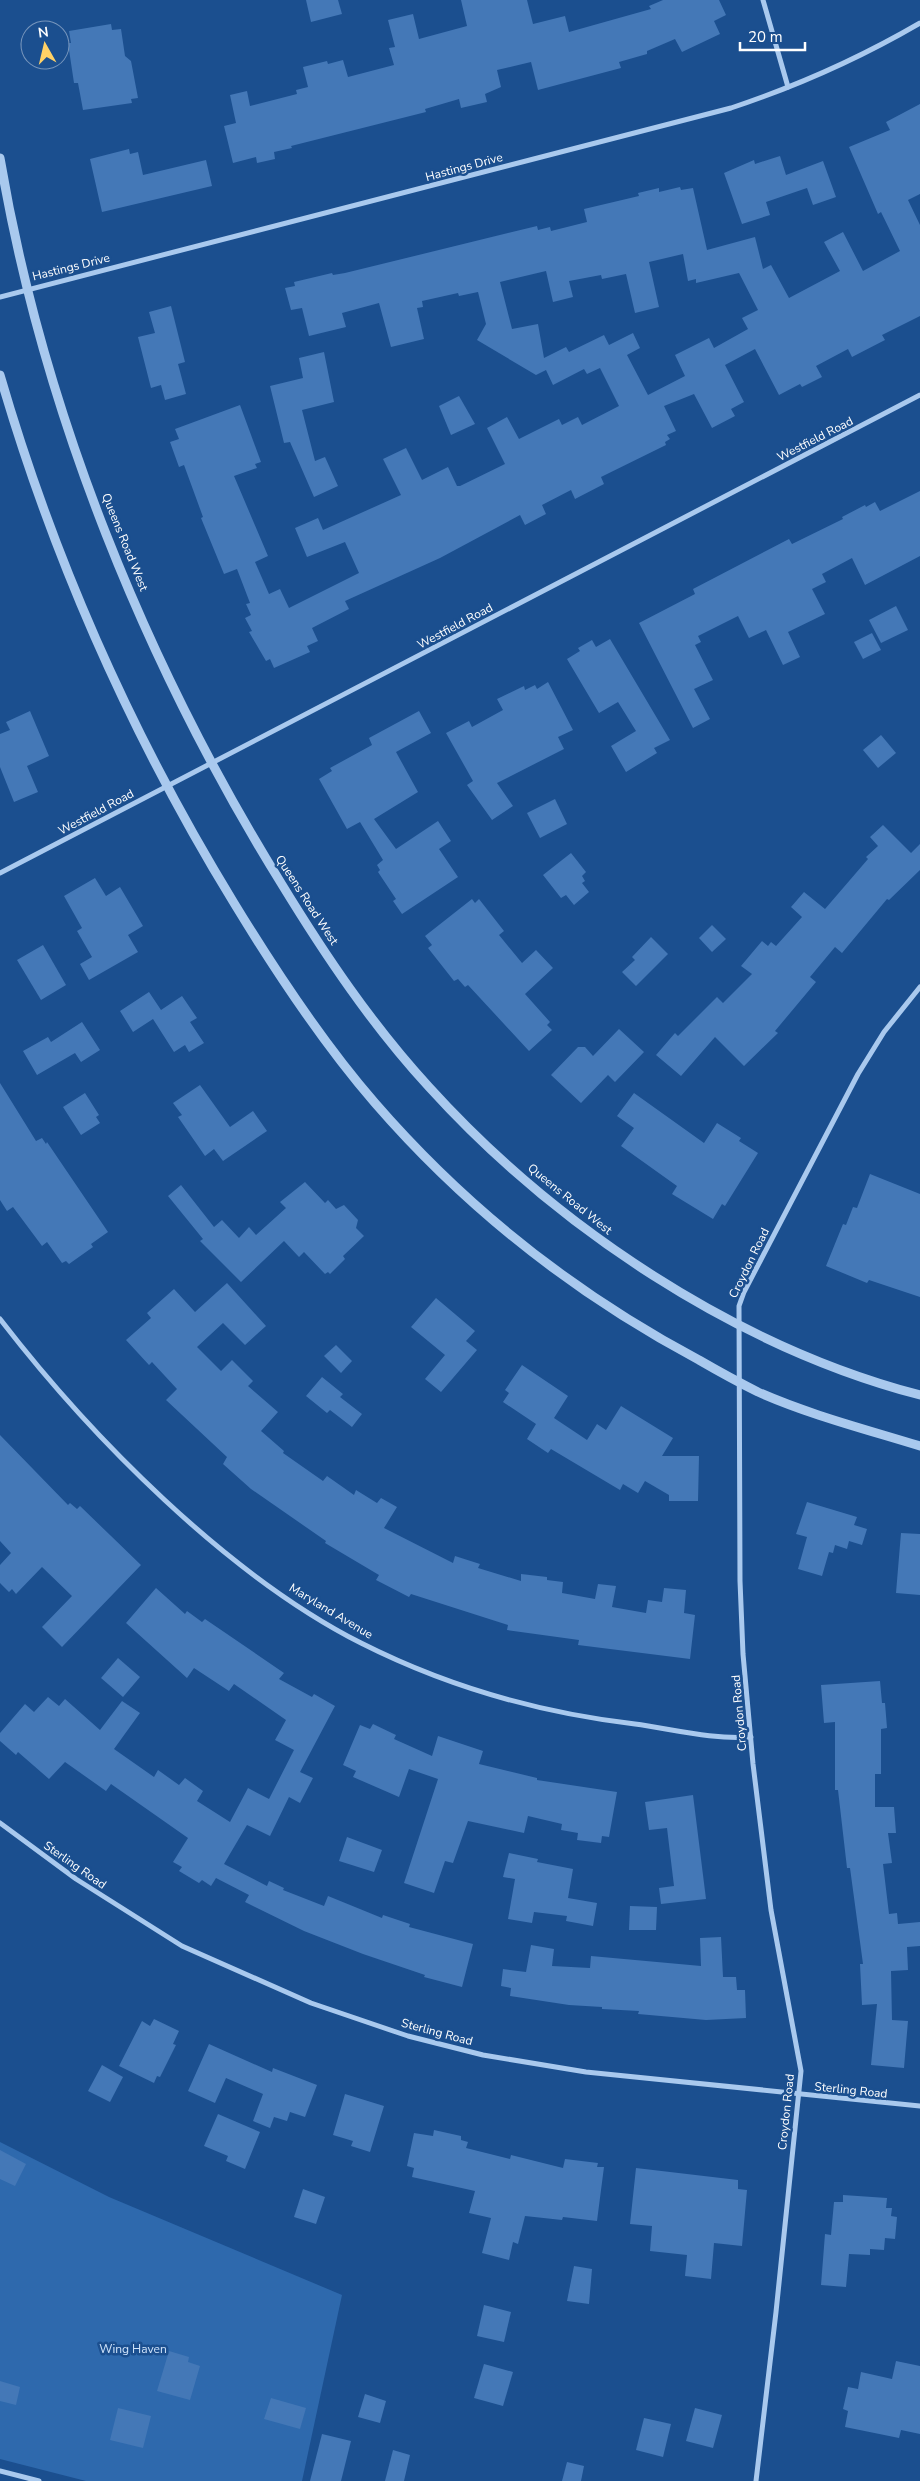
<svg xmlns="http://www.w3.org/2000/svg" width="920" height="2481" viewBox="0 0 920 2481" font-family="'Nunito Sans',sans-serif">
<rect width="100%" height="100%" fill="#1b4f8f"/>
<polygon fill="#2e69ad" points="0,2142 109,2197 342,2295 302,2481 86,2481 0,2459"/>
<g fill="#4478b7" fill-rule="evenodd">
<polygon points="306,0 338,0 342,14 311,22"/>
<polygon points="461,0 527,0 533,24 565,16 569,32 651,9 649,6 663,0 719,0 726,15 714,21 720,34 682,52 675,39 647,51 647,54 619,62 621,68 538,90 531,62 497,70 501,87 485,94 487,102 461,108 459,99 425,109 426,112 291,146 292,148 274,152 275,159 257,163 256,157 233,163 224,126 236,123 230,95 247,91 250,106 297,94 296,90 308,87 303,67 327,61 328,64 343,60 348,77 394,65 389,48 395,47 388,20 413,14 419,39 467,26"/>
<polygon points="111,24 112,30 121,29 125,56 131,61 138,98 131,99 132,103 83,110 78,83 74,83 68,43 71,43 69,31"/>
<path d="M920,104V194L908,200L920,225V316L882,335L885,340L852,357L848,349L816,366L822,377L802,387L800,384L779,395L755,349L725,365L744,402L731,409L735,416L712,428L694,394L664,406L676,431L667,435L670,439L665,442L666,445L601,477L604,484L575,499L571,490L542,505L546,514L525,525L520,515L440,558L345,601L349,609L312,628L318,641L307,646L310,652L274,668L270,659L266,661L249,632L252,631L245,618L251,615L246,604L250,603L237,569L224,574L201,518L203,517L184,465L179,467L170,442L179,439L175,429L240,405L261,462L255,464L257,468L234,476L268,556L255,562L269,594L280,589L289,608L359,573L345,542L307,557L295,528L318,518L323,530L401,495L383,459L406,448L422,480L448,467L457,486H460L505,464L487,428L507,417L519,439L559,419L562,425L578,417L582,425L619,406L600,368L587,374L584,369L553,385L546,370L536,375L477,340L486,324L478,292L459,296L458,293L422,301L423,307L417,308L424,339L391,347L379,303L342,313L346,327L309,336L302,308L291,310L285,288L295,286L294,282L332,273L333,275L345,273L537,226L538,230L550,227L551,231L587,222L584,209L639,196L638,193L659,188V192L680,187L681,190L693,188L707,250L755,237L763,269L771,265L789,298L840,271L824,242L843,232L863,271L900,251L881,212L878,214L849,147L890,130L886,122ZM683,254L688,281L696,279V283L739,273L758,310L742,318L748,329L714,348L709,338L675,355L685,376L648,395L627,355L640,348L633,333L609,345L604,335L569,352L566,347L544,358L538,324L512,329L500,282L546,271L553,302L573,297L569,281L601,275L602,279L626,274L635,313L659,307L649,262Z"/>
<polygon points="129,149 130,154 138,152 143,175 206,160 212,186 102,212 90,159"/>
<polygon points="780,156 786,175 823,161 836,197 813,205 807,188 766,202 770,215 742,224 724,173 754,160 755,164"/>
<polygon points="171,306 185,362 178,364 186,394 165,400 161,385 151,388 138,337 155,333 149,312"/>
<polygon points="324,352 334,402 302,410 315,461 325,457 338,486 314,497 290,442 284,443 270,386 303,378 299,358"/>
<polygon points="459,396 475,424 451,435 439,406"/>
<polygon points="920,491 920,556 865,585 852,558 822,574 826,582 812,589 825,614 788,632 800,657 783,665 766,630 749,638 738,616 698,636 701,642 695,645 713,680 694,689 710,719 693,728 639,623 695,594 693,589 789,539 792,544 843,519 842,517 865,505 866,507 875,502 880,511"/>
<polygon points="896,606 908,630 881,643 869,620"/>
<polygon points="872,633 881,650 863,659 854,642"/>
<polygon points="610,639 670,740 654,748 657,753 626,772 611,746 636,731 618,702 599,713 567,659 580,651 578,648 592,640 596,647"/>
<polygon points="548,682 573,730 558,737 564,749 497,783 513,806 492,820 467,785 473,781 446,733 469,721 472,727 503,710 497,699 524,686 525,690 535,685 537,689"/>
<polygon points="30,711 49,756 27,766 38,792 14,802 0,767 0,734 10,730 6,722"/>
<polygon points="419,711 431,733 396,752 418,792 374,819 396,849 438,821 451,841 439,849 458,877 402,914 393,901 396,899 378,872 380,870 377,865 383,860 360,822 347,829 319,779 332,771 330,768 372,745 369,738"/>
<polygon points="881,735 896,753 878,768 863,750"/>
<polygon points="555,799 567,824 540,838 527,813"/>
<polygon points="883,825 911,853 920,844 920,870 889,900 887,899 842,953 835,947 810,977 816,982 775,1031 778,1033 744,1066 715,1037 681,1076 656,1055 675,1033 678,1036 717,997 723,1003 752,974 741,966 762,941 768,946 771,942 776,946 802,917 791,907 804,892 825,909 868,859 866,857 878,846 870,837"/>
<polygon points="571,853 586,872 582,876 585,881 582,883 589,892 574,905 566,895 561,898 543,875"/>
<polygon points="95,878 106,896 120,887 143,926 128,935 138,952 89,980 80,964 92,957 77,931 82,928 64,896"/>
<polygon points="472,899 475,903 479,899 504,931 499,935 522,963 536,950 553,968 525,994 550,1022 547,1025 552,1030 529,1051 468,985 465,987 458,979 454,981 428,948 432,945 425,936"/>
<polygon points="712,925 726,939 712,952 699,938"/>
<polygon points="651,937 668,954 636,986 622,972 635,960 632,957"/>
<polygon points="43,945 66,985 41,1000 17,960"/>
<polygon points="149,992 161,1010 182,996 197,1018 190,1022 204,1043 189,1052 185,1045 174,1052 153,1019 133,1032 120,1011"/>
<polygon points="82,1022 100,1050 81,1062 75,1053 37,1075 23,1051 48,1037 51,1042"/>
<polygon points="619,1029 644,1052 615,1082 608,1075 581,1103 551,1075 578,1047 585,1047 593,1056"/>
<polygon points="0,1083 36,1141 42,1138 46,1144 47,1142 108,1232 91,1244 93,1247 69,1264 66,1261 62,1263 47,1242 42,1246 13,1207 7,1211 0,1200"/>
<polygon points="200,1085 230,1127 253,1111 267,1131 223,1161 214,1149 205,1156 178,1117 182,1115 173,1103"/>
<polygon points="85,1093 99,1115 96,1117 100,1123 81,1135 63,1107"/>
<polygon points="634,1093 704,1143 717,1123 741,1138 739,1141 758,1153 725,1206 722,1204 713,1219 672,1194 677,1186 621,1146 634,1128 617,1116"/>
<polygon points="870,1174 920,1194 920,1297 869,1280 867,1283 826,1266 843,1224 846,1225 853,1207 857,1208"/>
<polygon points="305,1182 325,1203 328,1200 336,1209 344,1205 358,1220 356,1228 364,1236 343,1256 345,1259 330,1274 328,1272 325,1274 304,1252 299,1257 284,1241 241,1282 200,1241 203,1239 168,1196 181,1185 214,1227 222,1220 239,1238 249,1227 256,1235 286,1208 280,1202"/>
<polygon points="227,1283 266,1326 245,1345 223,1323 197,1347 221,1371 232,1360 253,1381 248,1386 278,1412 261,1431 284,1451 283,1453 323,1481 327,1476 354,1495 356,1490 377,1503 381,1498 397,1507 384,1528 453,1563 455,1556 480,1564 478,1568 521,1581 521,1574 547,1577 547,1580 563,1582 562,1593 595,1599 598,1584 616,1586 612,1607 646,1613 648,1600 662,1602 664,1588 686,1590 684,1613 695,1615 690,1659 578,1645 579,1640 507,1630 508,1625 411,1594 409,1597 376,1580 379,1575 325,1543 326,1541 251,1489 223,1464 227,1457 166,1400 177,1389 152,1362 149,1365 126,1340 151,1318 147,1313 174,1289 195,1312"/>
<polygon points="436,1298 475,1331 466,1341 477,1350 441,1392 425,1379 445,1355 411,1327"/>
<polygon points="336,1345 352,1361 341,1373 324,1356"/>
<polygon points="522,1365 568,1396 554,1418 587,1440 597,1424 606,1430 621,1406 673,1438 662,1456 699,1456 698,1501 669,1501 669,1495 645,1481 638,1493 623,1484 620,1490 551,1449 548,1453 527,1439 536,1424 503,1402 509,1393 505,1390"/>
<polygon points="322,1377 343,1394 340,1397 362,1414 352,1427 330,1410 327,1413 306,1396"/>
<polygon points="0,1435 68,1505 70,1503 77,1509 80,1506 141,1565 62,1647 42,1627 72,1596 42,1567 16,1594 12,1589 9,1592 0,1583 0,1565 11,1553 0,1541"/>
<polygon points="807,1502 857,1517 854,1525 867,1529 862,1545 849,1541 847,1549 835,1545 833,1553 829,1552 822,1576 798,1569 807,1537 796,1534"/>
<polygon points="901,1533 920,1534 920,1595 896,1593"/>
<polygon points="156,1588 185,1614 187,1611 202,1622 205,1619 284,1673 279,1679 312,1697 314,1694 335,1706 300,1772 313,1778 300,1803 289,1797 270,1836 247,1825 224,1864 267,1886 269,1881 284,1888 283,1890 324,1906 328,1896 382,1918 383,1915 410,1924 409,1927 473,1944 462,1987 424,1977 425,1975 363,1954 304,1931 245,1902 249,1895 216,1878 211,1886 202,1880 199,1883 179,1871 182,1867 173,1862 188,1838 111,1784 106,1791 65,1762 49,1779 18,1752 16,1755 0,1741 0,1733 25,1704 34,1712 48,1697 59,1706 65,1699 100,1730 122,1701 140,1713 114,1749 154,1777 158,1770 179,1785 185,1778 203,1791 197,1801 230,1822 248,1788 269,1799 294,1750 275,1740 286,1720 234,1684 229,1691 194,1668 187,1678 126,1623"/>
<polygon points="118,1658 140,1677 123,1697 101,1678"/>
<polygon points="880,1681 882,1703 885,1703 887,1728 881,1729 881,1774 875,1774 875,1807 894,1807 896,1833 888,1833 892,1863 883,1864 889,1914 897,1913 898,1924 920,1922 920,1946 907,1947 908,1970 891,1971 892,2020 908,2021 904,2068 871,2065 877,2004 862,2005 860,1964 863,1964 850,1868 847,1868 838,1790 835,1790 835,1722 824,1723 821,1685"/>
<polygon points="373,1724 396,1735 394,1739 432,1756 438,1736 483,1751 479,1764 537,1778 537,1780 617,1792 609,1837 602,1836 601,1843 577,1840 578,1833 561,1830 562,1824 528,1816 524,1833 468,1821 453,1863 445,1861 434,1893 404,1883 438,1779 409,1769 399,1797 353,1777 356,1771 343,1765 360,1725 370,1729"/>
<polygon points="693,1795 706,1899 661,1904 659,1888 674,1886 667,1828 649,1830 645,1802"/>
<polygon points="347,1837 382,1850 374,1872 339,1861"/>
<polygon points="509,1853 538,1859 537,1862 573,1869 568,1898 597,1903 593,1926 566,1921 567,1916 534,1912 532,1923 508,1919 515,1879 503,1877"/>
<polygon points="630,1906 657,1907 656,1930 629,1930"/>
<polygon points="721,1937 723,1977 736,1977 737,1990 745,1990 746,2018 706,2020 638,2014 639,2011 602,2009 602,2007 569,2005 510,1996 511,1988 501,1986 503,1969 526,1972 531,1945 554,1949 552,1966 590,1968 591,1956 701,1966 700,1938"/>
<polygon points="154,2019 179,2031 173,2044 176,2045 160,2077 157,2076 154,2083 119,2066 142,2021 150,2026"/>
<polygon points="209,2044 272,2072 273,2068 317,2085 305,2117 290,2112 287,2121 274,2117 270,2128 253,2121 263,2094 226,2078 215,2103 188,2091"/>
<polygon points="102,2065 123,2077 110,2102 88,2091"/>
<polygon points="345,2094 384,2106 370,2152 351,2146 353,2141 333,2135"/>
<polygon points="218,2114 260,2132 245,2169 226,2161 228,2156 204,2146"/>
<polygon points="434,2130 461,2136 461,2140 468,2142 466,2148 510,2159 511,2155 563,2168 565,2159 598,2163 597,2167 604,2167 597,2221 563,2217 562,2220 525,2216 518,2244 513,2242 509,2260 482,2253 491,2218 469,2213 475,2191 412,2177 414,2168 407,2166 414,2133 433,2136"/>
<polygon points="0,2150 26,2164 15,2186 0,2179"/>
<polygon points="636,2168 738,2180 738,2189 747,2190 742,2246 714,2243 711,2279 685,2276 687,2255 650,2251 652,2226 630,2224"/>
<polygon points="303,2189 325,2197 316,2224 294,2217"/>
<polygon points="843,2195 887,2198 886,2208 892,2208 891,2216 897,2217 895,2239 885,2238 884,2250 870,2249 870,2255 849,2254 846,2287 821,2285 825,2234 831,2235 834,2202 843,2202"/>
<polygon points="574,2266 592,2269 589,2304 567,2301"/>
<polygon points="484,2305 511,2312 504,2342 477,2336"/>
<polygon points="169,2351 189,2357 188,2362 200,2366 190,2400 157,2391"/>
<polygon points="896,2361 920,2366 920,2434 901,2430 899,2438 845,2427 848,2411 843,2409 848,2387 858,2389 861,2372 892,2379"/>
<polygon points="484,2364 513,2372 503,2406 474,2398"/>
<polygon points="0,2381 20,2387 16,2405 0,2401"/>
<polygon points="365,2394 386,2401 380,2423 358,2417"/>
<polygon points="271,2398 306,2408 300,2429 264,2419"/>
<polygon points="118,2408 151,2416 143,2448 110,2440"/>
<polygon points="695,2408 722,2415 713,2448 686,2441"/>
<polygon points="644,2418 671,2424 663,2457 636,2450"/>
<polygon points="322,2434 351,2441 341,2481 310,2481"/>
<polygon points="393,2450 410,2455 404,2481 385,2481"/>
<polygon points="567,2462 584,2466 581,2481 562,2481"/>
</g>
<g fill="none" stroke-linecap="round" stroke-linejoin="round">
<g stroke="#a9c9ee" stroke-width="5">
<polyline points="763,0 788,87"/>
<path d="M0,297L731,108C797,86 860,58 920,23"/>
<polyline points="0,873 920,395"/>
<path d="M0,1319C91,1437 227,1575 361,1643C446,1686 541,1713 635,1724C672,1729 713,1740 751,1737"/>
<polyline points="0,1823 76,1879 182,1946 311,2003 408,2036 483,2055 586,2072 920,2106"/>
<polyline points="0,2471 39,2481"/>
<polyline points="756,2481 776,2312 801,2071 771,1910 753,1764 743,1654 740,1581 739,1306 744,1292 858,1074 884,1032 920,987"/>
</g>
<g stroke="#a9c9ee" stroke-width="9">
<path d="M0,158C43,412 146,665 281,883C325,955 372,1025 429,1087C556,1227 736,1347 920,1395"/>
<path d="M0,375C54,561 133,738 234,903C276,972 322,1042 375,1103C466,1208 577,1295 699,1360C718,1371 738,1382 758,1392C810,1415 865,1429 920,1446"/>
</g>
</g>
<g text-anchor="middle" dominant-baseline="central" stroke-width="5" stroke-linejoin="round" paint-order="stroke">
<g font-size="12" fill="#fff" stroke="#1b4f8f">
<text transform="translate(464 167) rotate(-15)">Hastings Drive</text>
<text transform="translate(71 267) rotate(-14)">Hastings Drive</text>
<text transform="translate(815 439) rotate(-27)">Westfield Road</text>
<text transform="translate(125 542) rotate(68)">Queens Road West</text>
<text transform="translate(455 626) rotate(-28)">Westfield Road</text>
<text transform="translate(96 812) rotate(-28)">Westfield Road</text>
<text transform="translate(307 900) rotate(57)">Queens Road West</text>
<text transform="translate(570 1199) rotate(39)">Queens Road West</text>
<text transform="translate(749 1263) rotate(-64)">Croydon Road</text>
<text transform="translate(331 1611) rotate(31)">Maryland Avenue</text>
<text transform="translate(739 1713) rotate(-95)">Croydon Road</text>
<text transform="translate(75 1865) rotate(35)">Sterling Road</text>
<text transform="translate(437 2032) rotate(15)">Sterling Road</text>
<text transform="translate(851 2090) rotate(6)">Sterling Road</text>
<text transform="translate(786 2112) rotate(-84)">Croydon Road</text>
</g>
<g font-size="12" fill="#cfe3fa" stroke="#1b4f8f">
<text x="133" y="2349">Wing Haven</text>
</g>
</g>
<g transform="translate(45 45) rotate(352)"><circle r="24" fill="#1b4f8f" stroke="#7695bc"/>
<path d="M0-4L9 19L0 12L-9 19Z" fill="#ffd166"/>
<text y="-8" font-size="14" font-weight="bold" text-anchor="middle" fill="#ffffff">N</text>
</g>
<path d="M740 42v8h65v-8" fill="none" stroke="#ffffff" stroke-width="2.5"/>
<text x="748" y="42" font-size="15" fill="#ffffff" stroke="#1b4f8f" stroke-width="4" paint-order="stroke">20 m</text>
</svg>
